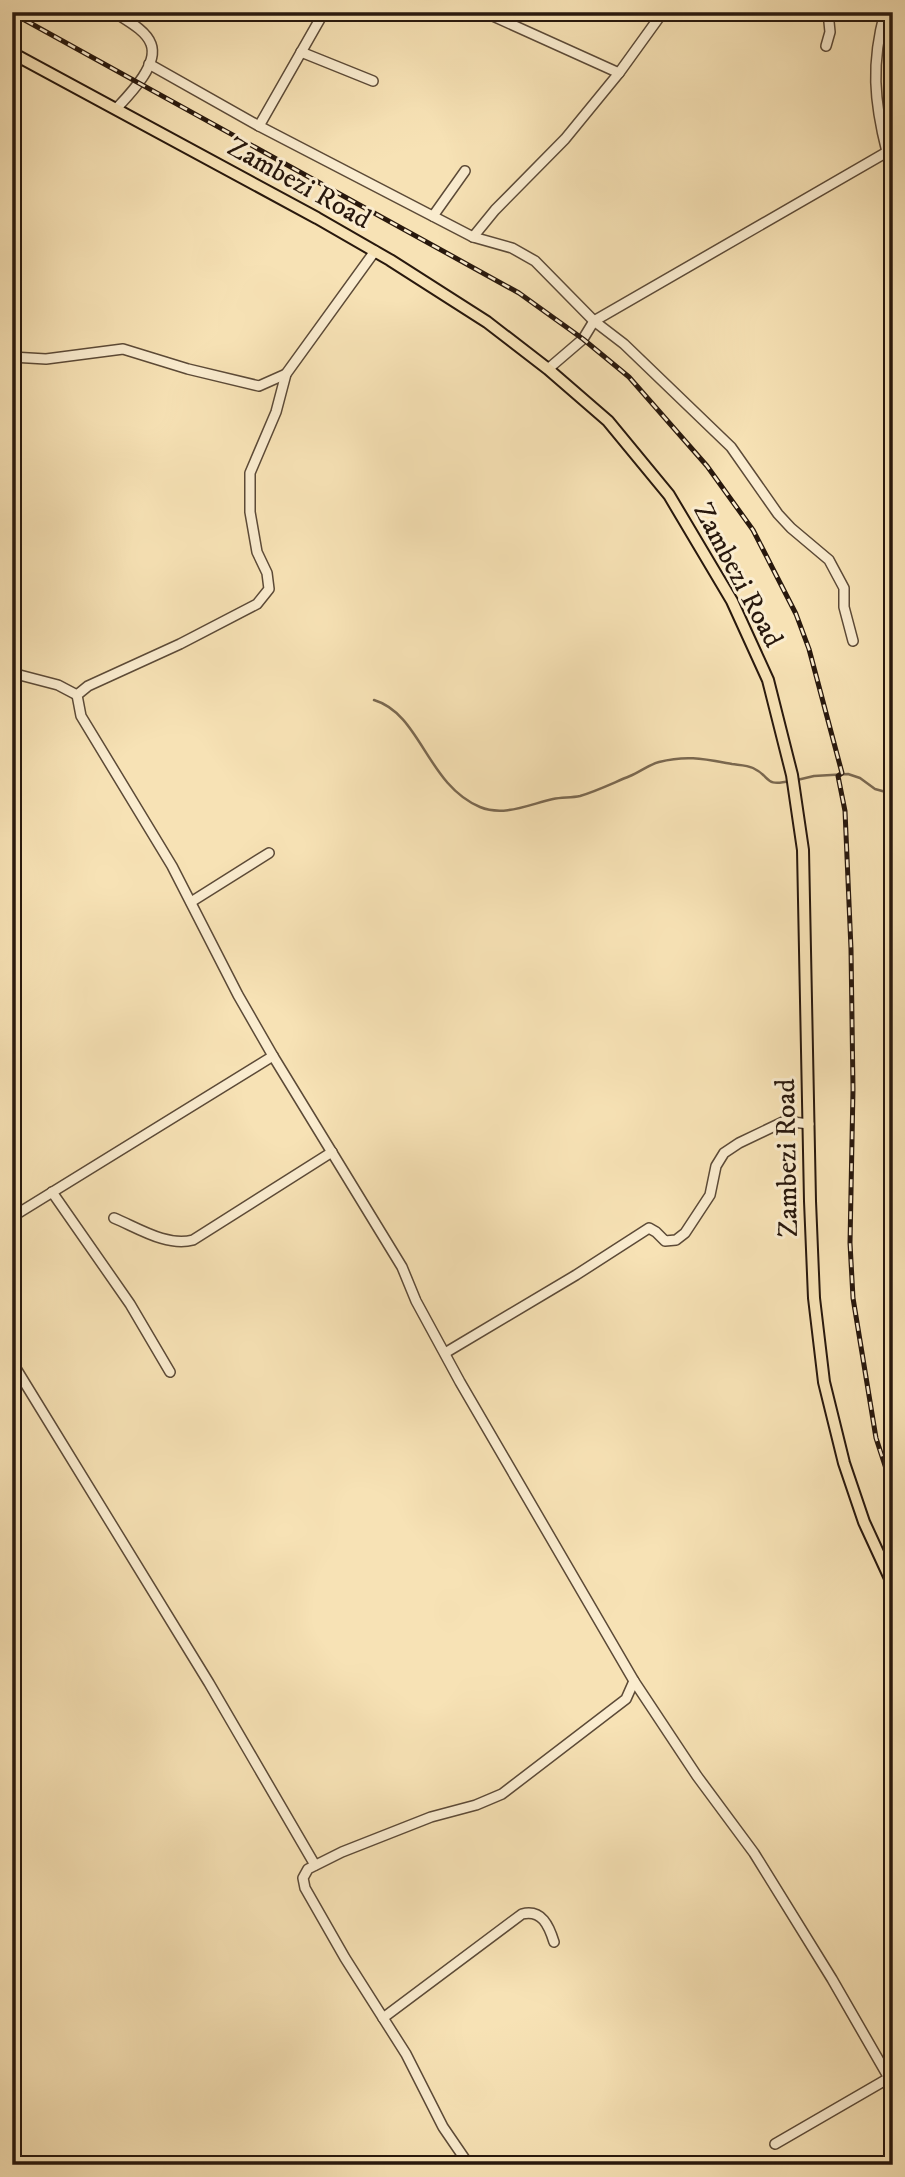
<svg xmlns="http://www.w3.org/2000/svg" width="905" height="2177" viewBox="0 0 905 2177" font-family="'IM FELL DW Pica',serif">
<rect width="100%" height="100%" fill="#f7e2b5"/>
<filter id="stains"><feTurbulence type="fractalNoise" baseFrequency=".00286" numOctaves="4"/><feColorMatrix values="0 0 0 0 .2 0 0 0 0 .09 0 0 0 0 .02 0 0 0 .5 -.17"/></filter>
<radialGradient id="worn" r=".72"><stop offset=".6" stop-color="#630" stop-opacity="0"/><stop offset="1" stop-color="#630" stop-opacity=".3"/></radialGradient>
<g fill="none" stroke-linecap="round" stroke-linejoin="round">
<g stroke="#7a6850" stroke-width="2.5">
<path d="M374,700C421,714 427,785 480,807C504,817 530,804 553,799C562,797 571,798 580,796C597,791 613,783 630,776C640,772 648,765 659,762C687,755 704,759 732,764C739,765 747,765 753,768C772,777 763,787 790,781"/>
<polyline points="797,780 814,776 848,774 860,778 875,789 893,794"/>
</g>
<g stroke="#5c4a37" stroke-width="12">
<g id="minor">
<path d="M114,12C126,20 146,30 151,44C159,65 129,95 116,109"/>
<path d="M885,12C871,63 874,101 887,152"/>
<polyline points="826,46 830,32 828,12"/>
<polyline points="301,52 373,81"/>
<polyline points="149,64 259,126 473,237 512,248 535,261 594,321 624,344 731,447 778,514 791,528 829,560 844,588 844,607 853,641"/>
<polyline points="619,73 663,12"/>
<polyline points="259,126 324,12"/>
<polyline points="433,216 465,171"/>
<polyline points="473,237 495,210 565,139 619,73 484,12"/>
<polyline points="375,251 286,374 276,412 250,473 250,512 257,552 267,573 269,589 257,604 180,644 88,686 77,695 81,716 172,866 238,995 273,1056 402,1267 416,1301 460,1382 634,1681 697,1776 754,1853 832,1979 893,2085"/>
<polyline points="12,357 46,359 123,349 188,369 259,386 286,374"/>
<polyline points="548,369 583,339 594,321 887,152 893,152"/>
<polyline points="12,673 58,685 77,695"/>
<polyline points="191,902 269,853"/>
<polyline points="52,1192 130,1304 170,1372"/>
<polyline points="12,1217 273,1056"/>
<path d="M114,1218C138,1228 167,1247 193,1240L332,1152"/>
<polyline points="445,1353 576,1275 649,1228 656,1232 665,1241 676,1240 685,1233 710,1195 716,1166 724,1153 739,1143 785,1121 809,1124"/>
<polyline points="12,1362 209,1683 315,1865"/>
<path d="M383,2018L522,1914C542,1909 549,1926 554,1942"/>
<polyline points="775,2144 889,2078"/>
<polyline points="469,2165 443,2127 406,2054 345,1958 305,1888 303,1878 308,1869 342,1852 431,1817 476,1805 502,1794 626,1699 634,1681"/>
</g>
</g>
<g stroke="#28180d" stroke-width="14">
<polyline id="major" points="12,53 317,218 390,260 487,322 548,369 608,421 669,495 732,601 768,680 792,775 803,850 810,1201 814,1298 824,1382 844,1463 864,1522 893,1585"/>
</g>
<use href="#minor" stroke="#faeccf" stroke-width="9"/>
<use href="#major" stroke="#f7e2b5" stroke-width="10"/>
<g stroke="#28180d" stroke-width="5">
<polyline id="rail" points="12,13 519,293 583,339 629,377 707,466 753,530 796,614 809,649 842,773 838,776 845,811 851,949 853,1089 850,1243 853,1298 876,1438 893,1490"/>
</g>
<use href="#rail" stroke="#faeccf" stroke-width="2.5" stroke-dasharray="8" stroke-linecap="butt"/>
</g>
<g text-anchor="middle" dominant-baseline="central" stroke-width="6" stroke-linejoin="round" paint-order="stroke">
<g font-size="28" fill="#28180d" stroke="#faeccf">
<text transform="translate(299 183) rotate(29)">Zambezi Road</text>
<text transform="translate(738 575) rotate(62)">Zambezi Road</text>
<text transform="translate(787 1158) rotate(-91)">Zambezi Road</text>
</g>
</g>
<rect width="905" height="2177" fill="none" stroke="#f7e2b5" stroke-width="42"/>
<rect x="14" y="14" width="877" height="2149" fill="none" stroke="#28180d" stroke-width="3.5"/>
<rect x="21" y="21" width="863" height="2135" fill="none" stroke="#28180d" stroke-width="2"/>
<rect width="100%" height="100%" filter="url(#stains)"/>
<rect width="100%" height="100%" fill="url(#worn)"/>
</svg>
